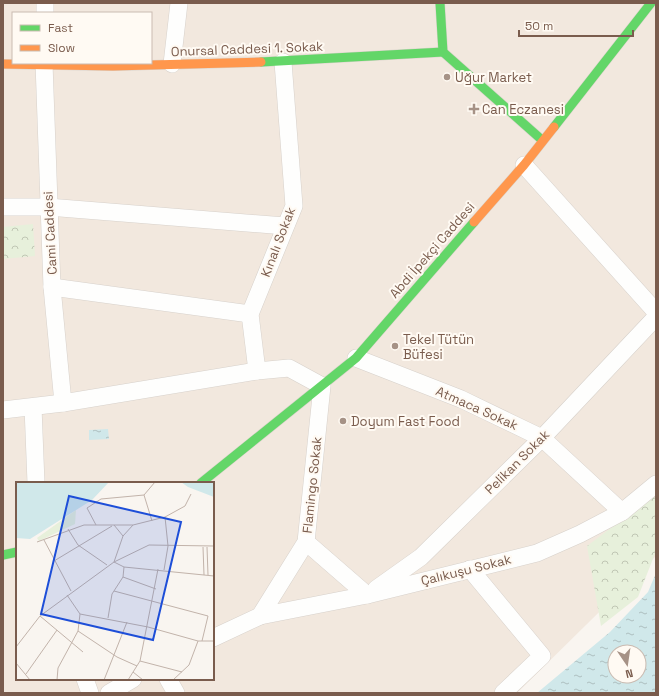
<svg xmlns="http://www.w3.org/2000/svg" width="659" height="696" viewBox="0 0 659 696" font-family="'Space Grotesk',sans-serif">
<defs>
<pattern id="park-crowns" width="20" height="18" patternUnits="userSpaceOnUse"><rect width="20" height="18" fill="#e7f0db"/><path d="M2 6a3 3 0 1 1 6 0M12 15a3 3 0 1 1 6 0" fill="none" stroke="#c0c6b4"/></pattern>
<pattern id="water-ripples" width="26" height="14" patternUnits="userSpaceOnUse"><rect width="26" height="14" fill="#d0e8ea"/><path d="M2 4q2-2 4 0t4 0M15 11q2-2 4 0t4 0" fill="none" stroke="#aebfc0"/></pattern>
</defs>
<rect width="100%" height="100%" fill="#f9f5f0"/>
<path fill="#f2e8de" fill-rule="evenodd" d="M3,3H656V556L517,693H3ZM13,13H151V63H13ZM17,483H213V679H17Z"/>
<g fill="url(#park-crowns)">
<polygon points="33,224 35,256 3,259 3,227"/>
<polygon points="656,494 656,551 638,597 601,626 587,546"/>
</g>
<g fill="url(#water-ripples)" fill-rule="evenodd">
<polygon points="108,429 109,439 89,440 89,430"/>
<path d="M656,573V693H537L610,632L648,592ZM615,652H639V676H615Z"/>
</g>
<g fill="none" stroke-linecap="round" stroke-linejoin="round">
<g stroke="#d7d1cb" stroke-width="18">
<g id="street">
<polyline points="45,13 45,3"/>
<polyline points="44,63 52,287 63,403"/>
<polyline points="172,64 179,3"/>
<polyline points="524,165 656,312"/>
<polyline points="3,207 48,207 285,226"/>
<polyline points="52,287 250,314"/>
<polyline points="356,358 461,399 542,438 622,512"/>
<polyline points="257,371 250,314 294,206 283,62"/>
<polyline points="33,407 36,483"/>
<polyline points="3,410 63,403 257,371 289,368 322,386 306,542 260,616 213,638"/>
<polyline points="306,542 367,595"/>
<polyline points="470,569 542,656 503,693"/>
<polyline points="376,589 421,557 542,438 656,317"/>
<polyline points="260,616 367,595 537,553 580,534 622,512 656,484"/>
<polyline points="85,679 90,693"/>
<polyline points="168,679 176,693"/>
<polyline points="109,693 133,679"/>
</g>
</g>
<g stroke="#d9d2cb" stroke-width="10">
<g id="fast">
<polyline points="440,3 443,52 542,140"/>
<polyline points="261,62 443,52"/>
<polyline points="554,127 651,3"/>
<polyline points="201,483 356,358 474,222"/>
<polyline points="3,555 17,552"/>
</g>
</g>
<g stroke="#d9d2cb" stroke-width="10">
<g id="slow">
<polyline points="3,64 113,66 261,62"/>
<polyline points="474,222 524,165 554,127"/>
</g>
</g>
<use href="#street" stroke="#fefefd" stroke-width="17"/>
<use href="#fast" stroke="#63d668" stroke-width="9"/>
<use href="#slow" stroke="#ff974d" stroke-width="9"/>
</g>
<g fill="#a69286" stroke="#fffaf3" stroke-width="1.5">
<circle cx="447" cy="77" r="4"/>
<path d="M472 103h4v4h4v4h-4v4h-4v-4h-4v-4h4z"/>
<circle cx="395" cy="346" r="4"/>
<circle cx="343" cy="421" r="4"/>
</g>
<g text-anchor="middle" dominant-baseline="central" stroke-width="4" stroke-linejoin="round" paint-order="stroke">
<g font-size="13" fill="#7a5c4d" stroke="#fffaf3">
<text transform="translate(247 49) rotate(-2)">Onursal Caddesi 1. Sokak</text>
<text transform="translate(50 233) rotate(-93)">Cami Caddesi</text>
<text transform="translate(278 242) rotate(-69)">Kınalı Sokak</text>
<text transform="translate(432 250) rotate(-49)">Abdi İpekçi Caddesi</text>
<text transform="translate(477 408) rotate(24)">Atmaca Sokak</text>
<text transform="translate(517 462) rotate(-45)">Pelikan Sokak</text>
<text transform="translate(312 485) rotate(-84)">Flamingo Sokak</text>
<text transform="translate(466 570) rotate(-14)">Çalıkuşu Sokak</text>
</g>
<g font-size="13" fill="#7a5c4d" stroke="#fffaf3" text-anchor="start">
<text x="455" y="77">Uğur Market</text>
<text x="482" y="109">Can Eczanesi</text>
<text x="403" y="339">Tekel Tütün<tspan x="403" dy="15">Büfesi</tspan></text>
<text x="351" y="421">Doyum Fast Food</text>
</g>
</g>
<g transform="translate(16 482)">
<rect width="198" height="198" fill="#f9f5f0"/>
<path d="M60,28L59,42L23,59L21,56Z" fill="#e7f0db"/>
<path d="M0,0H93L76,18L14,57L0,56ZM165,0H198V15L172,5Z" fill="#d0e8ea"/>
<path fill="none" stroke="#c2b3aa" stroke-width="1" d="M175,12L169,24L149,35L117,43L107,54L98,80L108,85L198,94M128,13L139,0M80,43L71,26L85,17L128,13L136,39M98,43L107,54M52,47L62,63L91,83M28,58L55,109M21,60L68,43H117M187,65L188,93M191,65L192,93M38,79L96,44M148,88L152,64L149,35M107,95L140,107M98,109L192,134L186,159M64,132L132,145L182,159H198M24,134L67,170M92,136L96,112L107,95L108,85M62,149L101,175L121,184M0,165L24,134L98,80L133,63L198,64M124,179L166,190M0,181L14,198M117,190L127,198M10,192L41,148M41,198L42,186L62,149L64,132L51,113M88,198L111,140M112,198L124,179L142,87M157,198L173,183L182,159"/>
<path fill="#1d4ed8" fill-opacity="0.15" stroke="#1d4ed8" stroke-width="2" d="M53,14L165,40L137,158L25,132Z"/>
<rect width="198" height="198" fill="none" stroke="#7a5c4d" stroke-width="2"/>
</g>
<rect width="659" height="696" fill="none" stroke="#7a5c4d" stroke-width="8"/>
<rect x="12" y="12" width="140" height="52" fill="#fffaf3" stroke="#cabbb1"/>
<rect x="20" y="25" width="20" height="6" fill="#63d668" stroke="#cabbb1"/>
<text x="48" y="32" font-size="12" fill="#7a5c4d">Fast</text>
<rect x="20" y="45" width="20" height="6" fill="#ff974d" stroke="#cabbb1"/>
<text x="48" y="52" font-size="12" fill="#7a5c4d">Slow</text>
<g transform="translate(627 664) rotate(167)"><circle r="19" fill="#fffaf3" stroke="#cabbb1"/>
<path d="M0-3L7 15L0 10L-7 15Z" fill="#a69286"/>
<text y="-6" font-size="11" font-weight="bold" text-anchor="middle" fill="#7a5c4d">N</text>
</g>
<path d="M519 30v6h114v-6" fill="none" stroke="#7a5c4d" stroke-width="2"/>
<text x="525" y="30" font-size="12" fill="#7a5c4d" stroke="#fffaf3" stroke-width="3" paint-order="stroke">50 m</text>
</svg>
